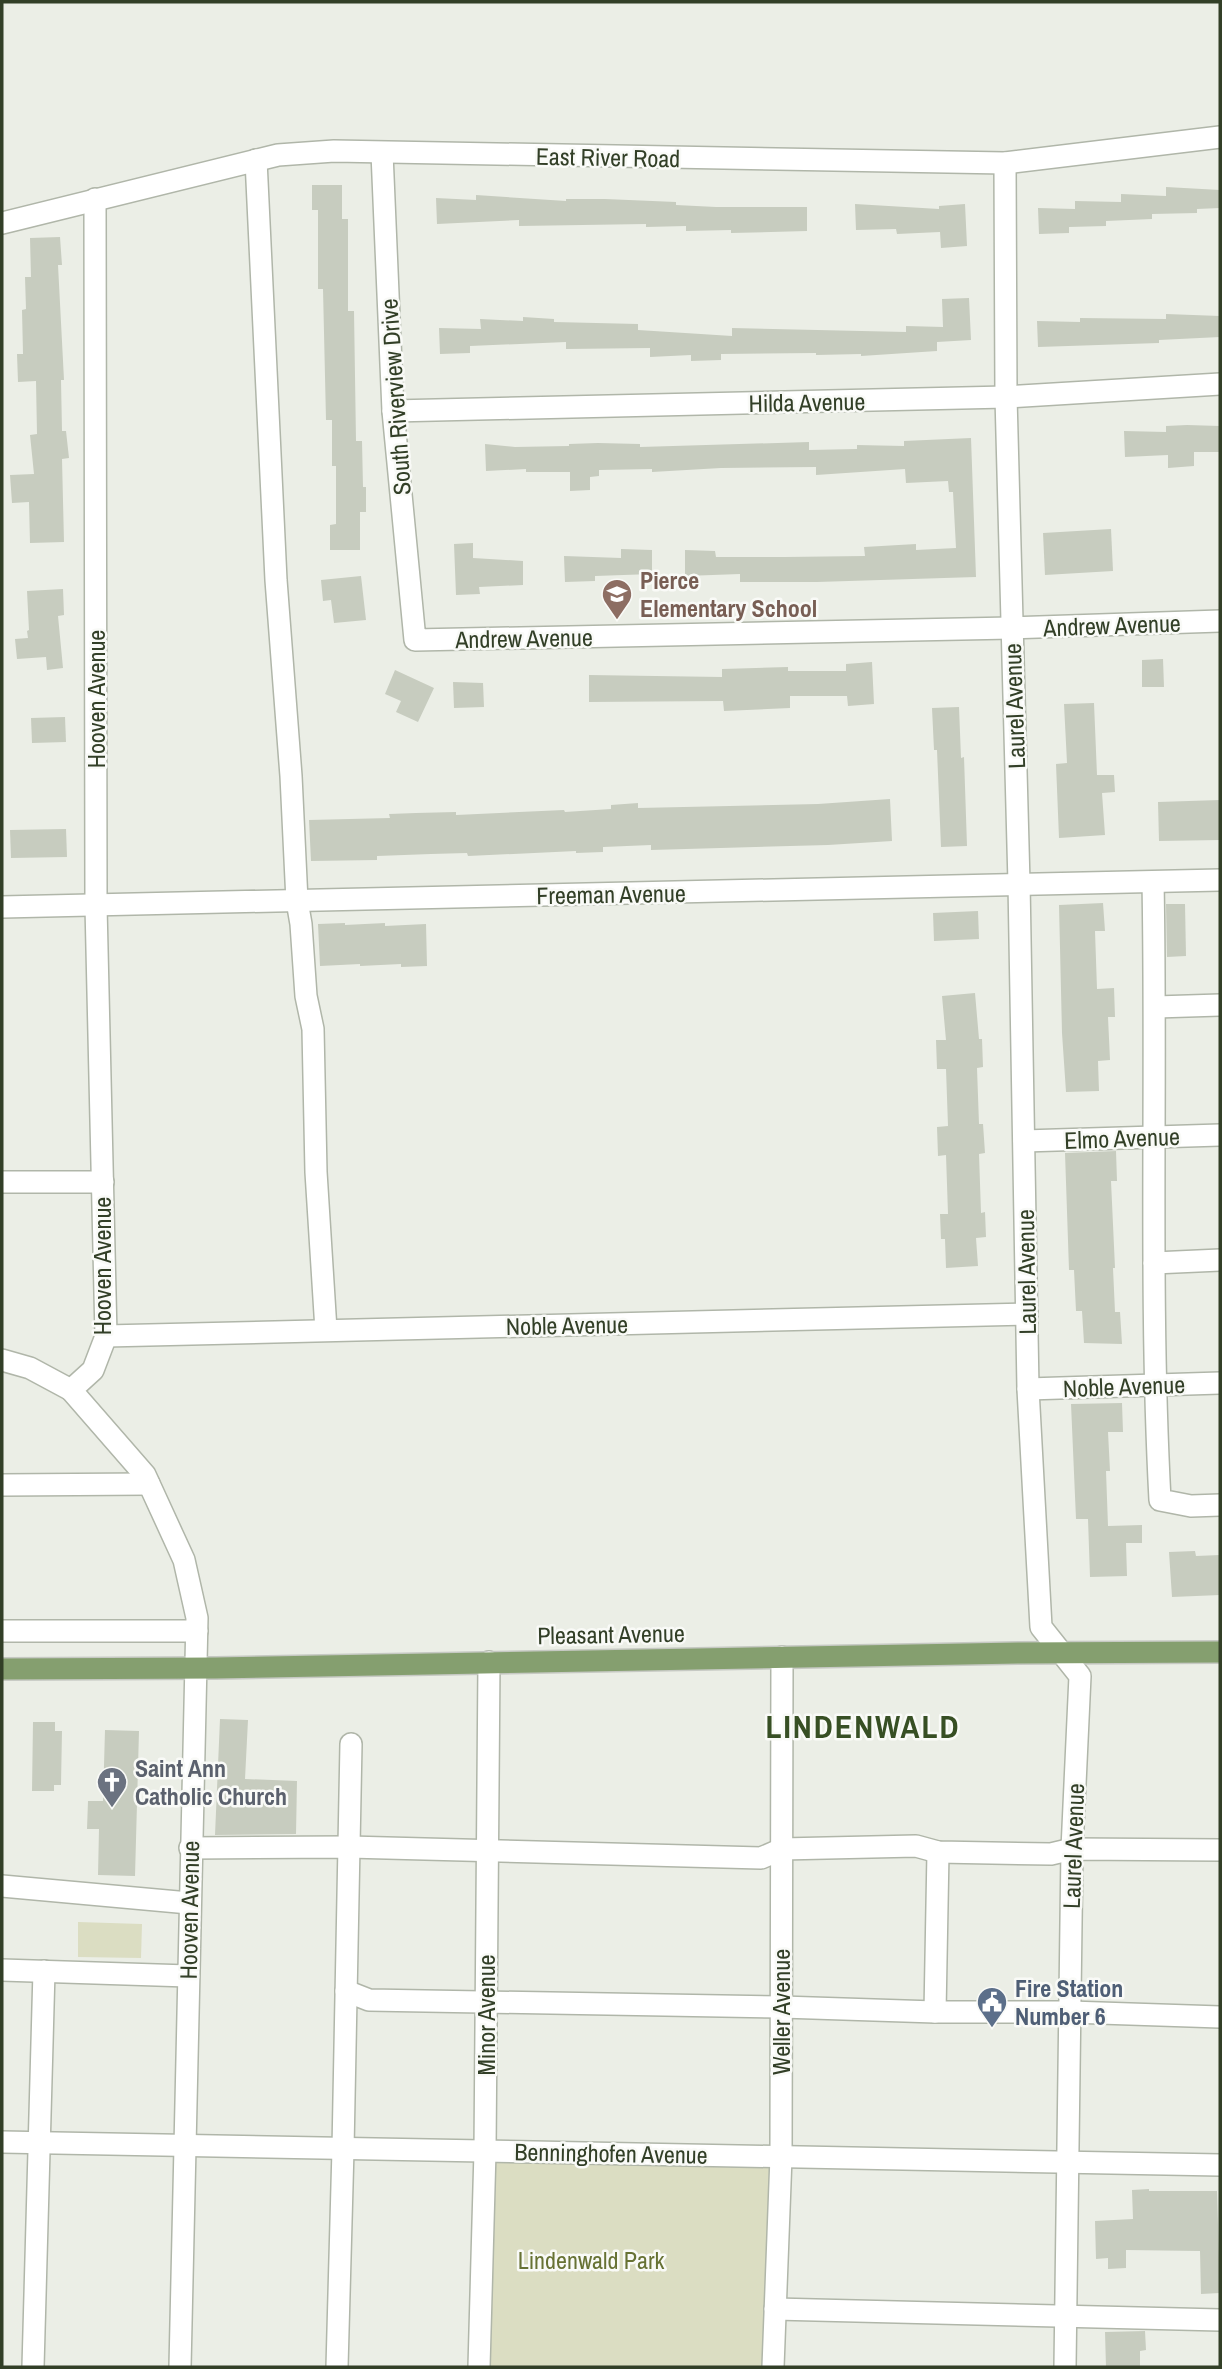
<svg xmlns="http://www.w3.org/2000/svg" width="1222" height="2369" viewBox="0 0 1222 2369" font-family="'Archivo Narrow',sans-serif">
<rect width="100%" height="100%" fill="#ebeee6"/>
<g fill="#dbddc2">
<polygon points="78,1922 142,1924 141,1958 78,1957"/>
<polygon points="485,2151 781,2157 773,2367 479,2367"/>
</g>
<g fill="#c7ccbf">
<polygon points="312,185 342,185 342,219 348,219 348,311 354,311 356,441 362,441 363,487 366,487 366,512 360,512 360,550 330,550 330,525 336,524 336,466 332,466 332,420 326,420 323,289 318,289 318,210 312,210"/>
<polygon points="1166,187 1220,190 1220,208 1197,209 1197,213 1152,214 1152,219 1106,221 1106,226 1069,227 1069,233 1039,234 1038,208 1075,209 1075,201 1121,202 1121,194 1166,196"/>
<polygon points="476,195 566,201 566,199 605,199 676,202 676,205 716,207 807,207 807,231 731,233 731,230 686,231 686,226 646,227 646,224 519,226 519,220 437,224 436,198 476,200"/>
<polygon points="855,204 939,209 939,206 965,204 967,246 941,248 940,232 897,234 896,229 856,230"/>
<polygon points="60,237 62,265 58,265 64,380 61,380 62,431 66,431 69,458 62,459 64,542 30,543 29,502 12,503 10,475 34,474 30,435 37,434 36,381 18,382 17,354 23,354 22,310 26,309 25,277 31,277 30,238"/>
<polygon points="969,298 971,340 937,342 937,351 861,356 861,354 816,355 816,353 721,354 721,360 691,361 691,355 650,357 650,348 566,349 566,342 470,346 470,353 440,354 439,328 481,329 480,319 523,321 523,317 554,319 554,322 638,324 638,330 732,336 732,328 906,332 906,326 943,327 942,299"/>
<polygon points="1166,314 1220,316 1220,337 1159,340 1159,343 1038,347 1037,321 1080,322 1080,318 1166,319"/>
<polygon points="1187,425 1220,426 1220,452 1194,452 1194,466 1168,468 1168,455 1125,457 1124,431 1166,432 1166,426"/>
<polygon points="971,438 976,577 817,582 740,582 740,574 685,576 685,550 715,551 716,557 785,557 865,556 864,547 916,544 916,550 956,548 953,492 949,492 948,481 906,483 905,469 816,475 816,467 721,468 652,472 652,469 599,470 599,476 590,477 590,490 570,491 570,472 526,472 526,469 486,471 485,444 515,447 569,446 569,444 598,443 640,444 640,447 809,442 809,450 857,449 857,445 904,446 904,441"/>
<polygon points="1111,529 1113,571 1045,575 1043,533"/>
<polygon points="473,543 473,558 523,561 523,585 479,587 480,594 456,595 454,544"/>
<polygon points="621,549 652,550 652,574 595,576 595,581 565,582 564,556 621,558"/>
<polygon points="361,576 366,620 334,623 331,600 323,601 321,580"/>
<polygon points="63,589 64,615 58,616 63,668 47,670 46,657 17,659 15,639 28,638 27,631 29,630 27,591"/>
<polygon points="1163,659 1164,687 1142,687 1142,660"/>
<polygon points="872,662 874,704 848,706 847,696 790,696 790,708 724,711 723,701 589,702 589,675 722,677 722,669 788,667 788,671 846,671 846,664"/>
<polygon points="395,670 434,688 418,722 396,712 401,701 385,694"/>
<polygon points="453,682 483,683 484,707 454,708"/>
<polygon points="1094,703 1097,775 1114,775 1115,792 1102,793 1105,835 1059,838 1056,764 1067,763 1064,704"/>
<polygon points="959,707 961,758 964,757 967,846 941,847 937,750 934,750 932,708"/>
<polygon points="65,717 66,742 32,743 31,718"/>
<polygon points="890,799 892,841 828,845 651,850 651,845 603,847 603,852 576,853 576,851 468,856 467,853 431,854 377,856 377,860 311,861 309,820 390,818 389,814 416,813 456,812 456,815 564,810 565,812 611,809 611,805 638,803 638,808 818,804"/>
<polygon points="1220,800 1220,840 1159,841 1158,802"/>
<polygon points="66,829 67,857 11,858 10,830"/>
<polygon points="1103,903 1105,931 1095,931 1097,989 1114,988 1115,1017 1108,1017 1110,1060 1098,1061 1099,1091 1066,1092 1062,1033 1059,905"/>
<polygon points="1166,904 1185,904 1186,956 1167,957"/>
<polygon points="978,911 979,939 934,941 933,913"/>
<polygon points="345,923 345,925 385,923 385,926 426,924 427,966 401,967 401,964 360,966 360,964 320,966 318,924"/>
<polygon points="975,993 979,1039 982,1039 983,1067 977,1068 979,1124 983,1124 985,1153 979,1154 981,1213 985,1212 986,1237 976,1238 978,1266 946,1268 945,1239 941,1239 940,1214 948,1214 946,1155 938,1156 937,1127 948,1126 946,1069 937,1069 936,1040 946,1040 942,996"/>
<polygon points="1116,1151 1117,1181 1111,1181 1115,1268 1113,1268 1115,1312 1120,1312 1122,1344 1084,1343 1082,1311 1076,1311 1074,1270 1069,1270 1065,1153"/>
<polygon points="1122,1403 1123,1432 1108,1432 1110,1471 1106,1471 1108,1526 1142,1525 1142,1543 1126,1543 1127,1576 1090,1577 1088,1519 1076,1519 1071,1404"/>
<polygon points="1195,1551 1196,1556 1220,1555 1220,1595 1172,1597 1169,1552"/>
<polygon points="220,1719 248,1720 245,1779 297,1781 296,1834 215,1835"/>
<polygon points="33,1722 55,1722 55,1731 62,1731 61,1785 54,1785 54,1791 32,1791"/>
<polygon points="105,1730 139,1731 135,1876 98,1875 99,1829 87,1829 88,1801 103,1801"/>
<polygon points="1149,2189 1149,2191 1217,2191 1220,2293 1201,2294 1200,2251 1126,2250 1126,2268 1108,2269 1108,2258 1096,2259 1095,2221 1133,2219 1132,2190"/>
<polygon points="1145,2331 1146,2350 1140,2351 1140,2367 1106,2367 1105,2332"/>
</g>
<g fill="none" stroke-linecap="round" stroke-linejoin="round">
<g stroke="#b0b6a9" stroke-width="24">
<g id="minor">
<polyline points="382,153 393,411 415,640 1011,628 1220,621"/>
<polyline points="256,160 276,580 291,776 297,901 301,924 306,996 313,1029 316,1172 326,1330"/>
<polyline points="1005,163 1006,397 1019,883 1028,1389 1041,1627 1080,1676 1072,1849 1065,2367"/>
<polyline points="95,199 96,906 106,1336 93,1370 71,1390 145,1475 184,1560 197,1618 180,2367"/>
<polyline points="2,223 278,155 334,151 1005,163 1220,137"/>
<polyline points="393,411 1006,397 1220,384"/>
<path d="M1153,882C1157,1088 1149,1294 1160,1500L1191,1506L1220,1505"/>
<polyline points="2,907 1220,880"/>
<polyline points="1156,1007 1220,1005"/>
<polyline points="1024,1141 1220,1135"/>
<polyline points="2,1182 103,1182"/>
<polyline points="1154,1263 1220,1260"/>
<polyline points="106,1336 1027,1314"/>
<polyline points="2,1360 30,1368 71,1390"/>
<polyline points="1028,1389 1220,1383"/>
<polyline points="2,1485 149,1484"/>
<polyline points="2,1631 197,1631"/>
<polyline points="190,1848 349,1847 761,1858 782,1849 916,1846 938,1852 1051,1854 1072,1849 1220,1850"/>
<polyline points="2,1886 189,1903"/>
<polyline points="2,1970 188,1976"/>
<polyline points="346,1991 369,2000 782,2007 935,2012 1070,2012 1220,2017"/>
<polyline points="935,2012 938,1852"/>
<polyline points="2,2142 1220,2165"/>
<polyline points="775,2309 1220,2320"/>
<polyline points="33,2367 44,1971"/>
<polyline points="337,2367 343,2149 351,1744"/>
<polyline points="479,2367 485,2151 489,1662"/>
<polyline points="773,2367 781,2157 782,1657"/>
</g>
</g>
<g stroke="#c6c9c3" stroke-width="24">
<polyline id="major" points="2,1669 216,1668 1018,1653 1220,1652"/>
</g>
<use href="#minor" stroke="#fff" stroke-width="21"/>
<use href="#major" stroke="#859f6f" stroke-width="21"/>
</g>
<defs>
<g id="school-pin" transform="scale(1.575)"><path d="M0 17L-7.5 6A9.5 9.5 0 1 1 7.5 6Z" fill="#8d6e63" stroke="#f9faf7"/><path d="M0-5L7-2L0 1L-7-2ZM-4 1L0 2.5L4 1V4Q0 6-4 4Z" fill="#fff"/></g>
<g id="church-pin" transform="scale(1.575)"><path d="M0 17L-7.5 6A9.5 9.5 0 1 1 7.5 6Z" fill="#6b7280" stroke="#f9faf7"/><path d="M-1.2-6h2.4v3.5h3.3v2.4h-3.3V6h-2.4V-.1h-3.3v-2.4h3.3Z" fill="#fff"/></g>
<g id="civic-pin" transform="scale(1.575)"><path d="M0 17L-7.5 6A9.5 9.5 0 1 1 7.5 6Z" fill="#5c6f8a" stroke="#f9faf7"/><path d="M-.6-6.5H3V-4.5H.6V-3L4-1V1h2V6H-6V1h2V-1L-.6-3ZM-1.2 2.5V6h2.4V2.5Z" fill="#fff"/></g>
</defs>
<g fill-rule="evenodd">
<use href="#school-pin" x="617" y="594"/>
<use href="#church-pin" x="112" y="1782"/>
<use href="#civic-pin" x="992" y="2002"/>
</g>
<g text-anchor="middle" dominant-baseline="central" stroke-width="5" stroke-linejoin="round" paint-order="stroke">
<g font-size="24" fill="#323f27" stroke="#f9faf7">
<text transform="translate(608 157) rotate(1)">East River Road</text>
<text transform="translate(395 397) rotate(-94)">South Riverview Drive</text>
<text transform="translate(807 402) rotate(-1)">Hilda Avenue</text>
<text transform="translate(1112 625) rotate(-2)">Andrew Avenue</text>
<text transform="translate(524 638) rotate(-1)">Andrew Avenue</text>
<text transform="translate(96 699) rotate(-90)">Hooven Avenue</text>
<text transform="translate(1014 706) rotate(-92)">Laurel Avenue</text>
<text transform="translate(611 894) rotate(-1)">Freeman Avenue</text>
<text transform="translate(1122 1138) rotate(-2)">Elmo Avenue</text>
<text transform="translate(102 1266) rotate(-90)">Hooven Avenue</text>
<text transform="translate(1026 1272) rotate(-91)">Laurel Avenue</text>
<text transform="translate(567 1325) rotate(-1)">Noble Avenue</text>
<text transform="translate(1124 1386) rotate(-2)">Noble Avenue</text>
<text transform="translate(611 1634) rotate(-1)">Pleasant Avenue</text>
<text transform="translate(1073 1846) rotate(-88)">Laurel Avenue</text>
<text transform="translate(189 1910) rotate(-89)">Hooven Avenue</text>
<text transform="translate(781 2012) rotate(-90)">Weller Avenue</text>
<text transform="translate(486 2015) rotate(-90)">Minor Avenue</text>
<text transform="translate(611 2153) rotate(1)">Benninghofen Avenue</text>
</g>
<g font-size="24" font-weight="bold" fill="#785e54" stroke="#f9faf7" text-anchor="start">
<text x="640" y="580">Pierce<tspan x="640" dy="28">Elementary School</tspan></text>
</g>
<g font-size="24" font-weight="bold" fill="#5b616d" stroke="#f9faf7" text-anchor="start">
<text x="135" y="1768">Saint Ann<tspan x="135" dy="28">Catholic Church</tspan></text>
</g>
<g font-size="24" font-weight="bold" fill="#4e5e75" stroke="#f9faf7" text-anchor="start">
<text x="1015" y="1988">Fire Station<tspan x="1015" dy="28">Number 6</tspan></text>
</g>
<g font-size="24" fill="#677234" stroke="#f9faf7">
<text x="591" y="2260">Lindenwald Park</text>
</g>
<g font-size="32" font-weight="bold" letter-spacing="2" fill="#374f24" stroke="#f9faf7">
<text x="863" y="1726">LINDENWALD</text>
</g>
</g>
<rect width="1222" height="2369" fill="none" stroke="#323f27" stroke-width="7"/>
</svg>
